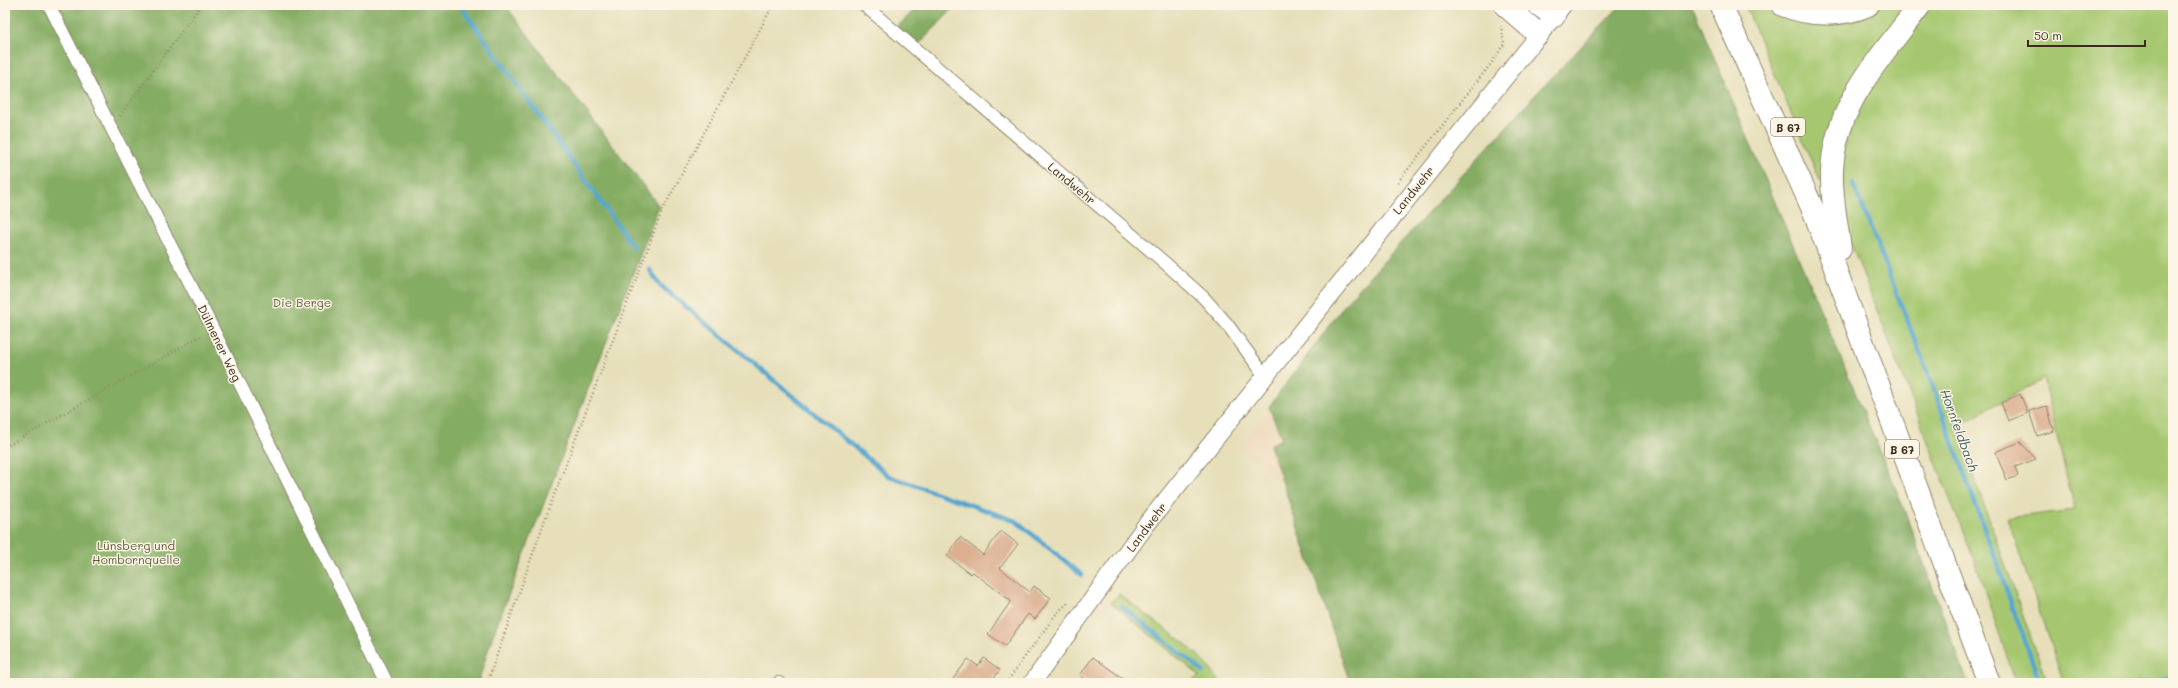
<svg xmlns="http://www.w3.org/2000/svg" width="2178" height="688" viewBox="0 0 2178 688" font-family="Mali,sans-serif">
<rect width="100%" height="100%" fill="#fcf5e5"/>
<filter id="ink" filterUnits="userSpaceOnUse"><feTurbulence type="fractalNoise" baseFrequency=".025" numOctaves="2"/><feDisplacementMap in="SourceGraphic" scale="8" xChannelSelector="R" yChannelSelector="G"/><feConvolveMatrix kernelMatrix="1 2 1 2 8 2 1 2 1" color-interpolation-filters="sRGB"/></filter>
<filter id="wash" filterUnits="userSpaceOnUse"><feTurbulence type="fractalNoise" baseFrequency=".012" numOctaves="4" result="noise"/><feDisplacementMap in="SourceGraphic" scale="16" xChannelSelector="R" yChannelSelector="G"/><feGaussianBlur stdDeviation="0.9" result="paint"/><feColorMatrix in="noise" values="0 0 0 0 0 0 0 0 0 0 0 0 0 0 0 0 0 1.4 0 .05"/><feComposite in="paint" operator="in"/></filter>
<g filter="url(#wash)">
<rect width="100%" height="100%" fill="#e6dfba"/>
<polygon fill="#ecd8ba" points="1269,407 1282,440 1270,446 1283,485 1240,447"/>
<g fill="#a6c770" stroke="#707847">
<polygon points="1745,5 1769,5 1775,9 1862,14 1881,5 1911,5 1874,52 1826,181 1820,181"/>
<polygon points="1928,5 2173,5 2173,683 2064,683 2007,518 2075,510 2043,379 1956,426 2046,680 2046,683 2016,683 1977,568 1850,241 1840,169 1851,117"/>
<polygon points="1119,594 1188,646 1204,661 1221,683 1188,683 1200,676 1111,603"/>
</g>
<g fill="#84ac62" stroke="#606b40">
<polygon points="5,5 505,5 659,206 492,638 478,683 5,683"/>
<polygon points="919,5 957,5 917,46 897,27"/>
<polygon points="1621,5 1692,5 1900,499 1968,683 1350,683 1270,445 1282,439 1269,407 1346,303 1538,92"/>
</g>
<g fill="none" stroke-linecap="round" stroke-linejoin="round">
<g stroke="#54a6cf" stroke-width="4.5">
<polyline points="460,5 634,248"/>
<polyline points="1853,183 1928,373 2038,677 2046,680"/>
<polyline points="649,269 660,285 889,476 1016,521 1082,575"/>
<polyline points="1121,606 1204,672"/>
<polyline points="2137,683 2173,677"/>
</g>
</g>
<g id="blocks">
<g fill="#dcaf91">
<polygon points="2020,394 2028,413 2008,421 2001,403"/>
<polygon points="2047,406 2054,431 2037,436 2029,411"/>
<polygon points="2020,442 2036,459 2015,467 2018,476 2007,480 1995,452"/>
<polygon points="1001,531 1018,544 1000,568 1030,592 1034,586 1051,598 1035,619 1028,614 1005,646 988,634 1011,601 973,572 971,574 947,556 960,537 983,555"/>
<polygon points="1093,657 1129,683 1091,683 1080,675"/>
<polygon points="984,658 1000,670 990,683 950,683 968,659 978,666"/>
</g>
</g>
</g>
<g filter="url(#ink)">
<use href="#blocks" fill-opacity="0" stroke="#90846c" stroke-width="1"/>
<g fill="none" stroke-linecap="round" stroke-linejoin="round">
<g stroke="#90846c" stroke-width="14">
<g id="street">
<polyline points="49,5 213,329 387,683"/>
<polyline points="864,5 1164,262 1204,298 1227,324 1265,376"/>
<polyline points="778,683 779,683"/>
</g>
</g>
<g stroke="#90846c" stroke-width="19">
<polyline id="secondary" points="1032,683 1146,525 1563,5"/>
</g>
<g stroke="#90846c" stroke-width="24">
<g id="highway">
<polyline points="1505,5 1538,34"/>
<polyline points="1539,5 1554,16"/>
<polyline points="1721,5 1815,214 1989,683"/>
<path d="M1783,5C1809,16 1842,17 1868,5"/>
<path d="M1840,249C1837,224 1831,198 1832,172C1834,105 1882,56 1920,5"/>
</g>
</g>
<g stroke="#90846c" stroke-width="2.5" stroke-dasharray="1 3" stroke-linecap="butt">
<polyline points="120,116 201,5"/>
<polyline points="1398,182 1493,61 1504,44 1501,26"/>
<polyline points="5,447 201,336"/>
<polyline points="487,683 547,514 662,211 773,5"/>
<polyline points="1006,683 1057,613 1068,603"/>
</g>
<use href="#street" stroke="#fff" stroke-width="12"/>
<use href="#secondary" stroke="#fff" stroke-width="17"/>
<use href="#highway" stroke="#fff" stroke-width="22"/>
</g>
</g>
<g text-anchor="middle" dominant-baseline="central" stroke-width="3" stroke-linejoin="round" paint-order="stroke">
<g fill="#fcf5e5" stroke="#75675a" stroke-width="1">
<rect x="1771" y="118" width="34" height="18" rx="3"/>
<rect x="1885" y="440" width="34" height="18" rx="3"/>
</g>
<g font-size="11" font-weight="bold" fill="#3b2a1e">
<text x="1788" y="127">B 67</text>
<text x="1902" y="449">B 67</text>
</g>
<g font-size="12" fill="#3b2a1e" stroke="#fcf5e5">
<text transform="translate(1072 183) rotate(40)">Landwehr</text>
<text transform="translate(1413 190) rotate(-51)">Landwehr</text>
<text transform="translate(220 343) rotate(64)">Dülmener Weg</text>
<text transform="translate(1146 527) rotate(-53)">Landwehr</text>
</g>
<g font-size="12" fill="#5b5937" stroke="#fcf5e5">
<text x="302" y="302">Die Berge</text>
<text x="136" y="545">Lünsberg und<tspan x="136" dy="14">Hombornquelle</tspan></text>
</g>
<g font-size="13" font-style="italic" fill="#455c65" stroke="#fcf5e5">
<text transform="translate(1960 430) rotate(70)">Hornfeldbach</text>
</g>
</g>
<rect width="2178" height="688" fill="none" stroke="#fcf5e5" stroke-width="20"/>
<path d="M2028 40v6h117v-6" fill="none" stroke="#3b2a1e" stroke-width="2"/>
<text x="2034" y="40" font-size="12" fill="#3b2a1e" stroke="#fcf5e5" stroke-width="3" paint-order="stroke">50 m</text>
</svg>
